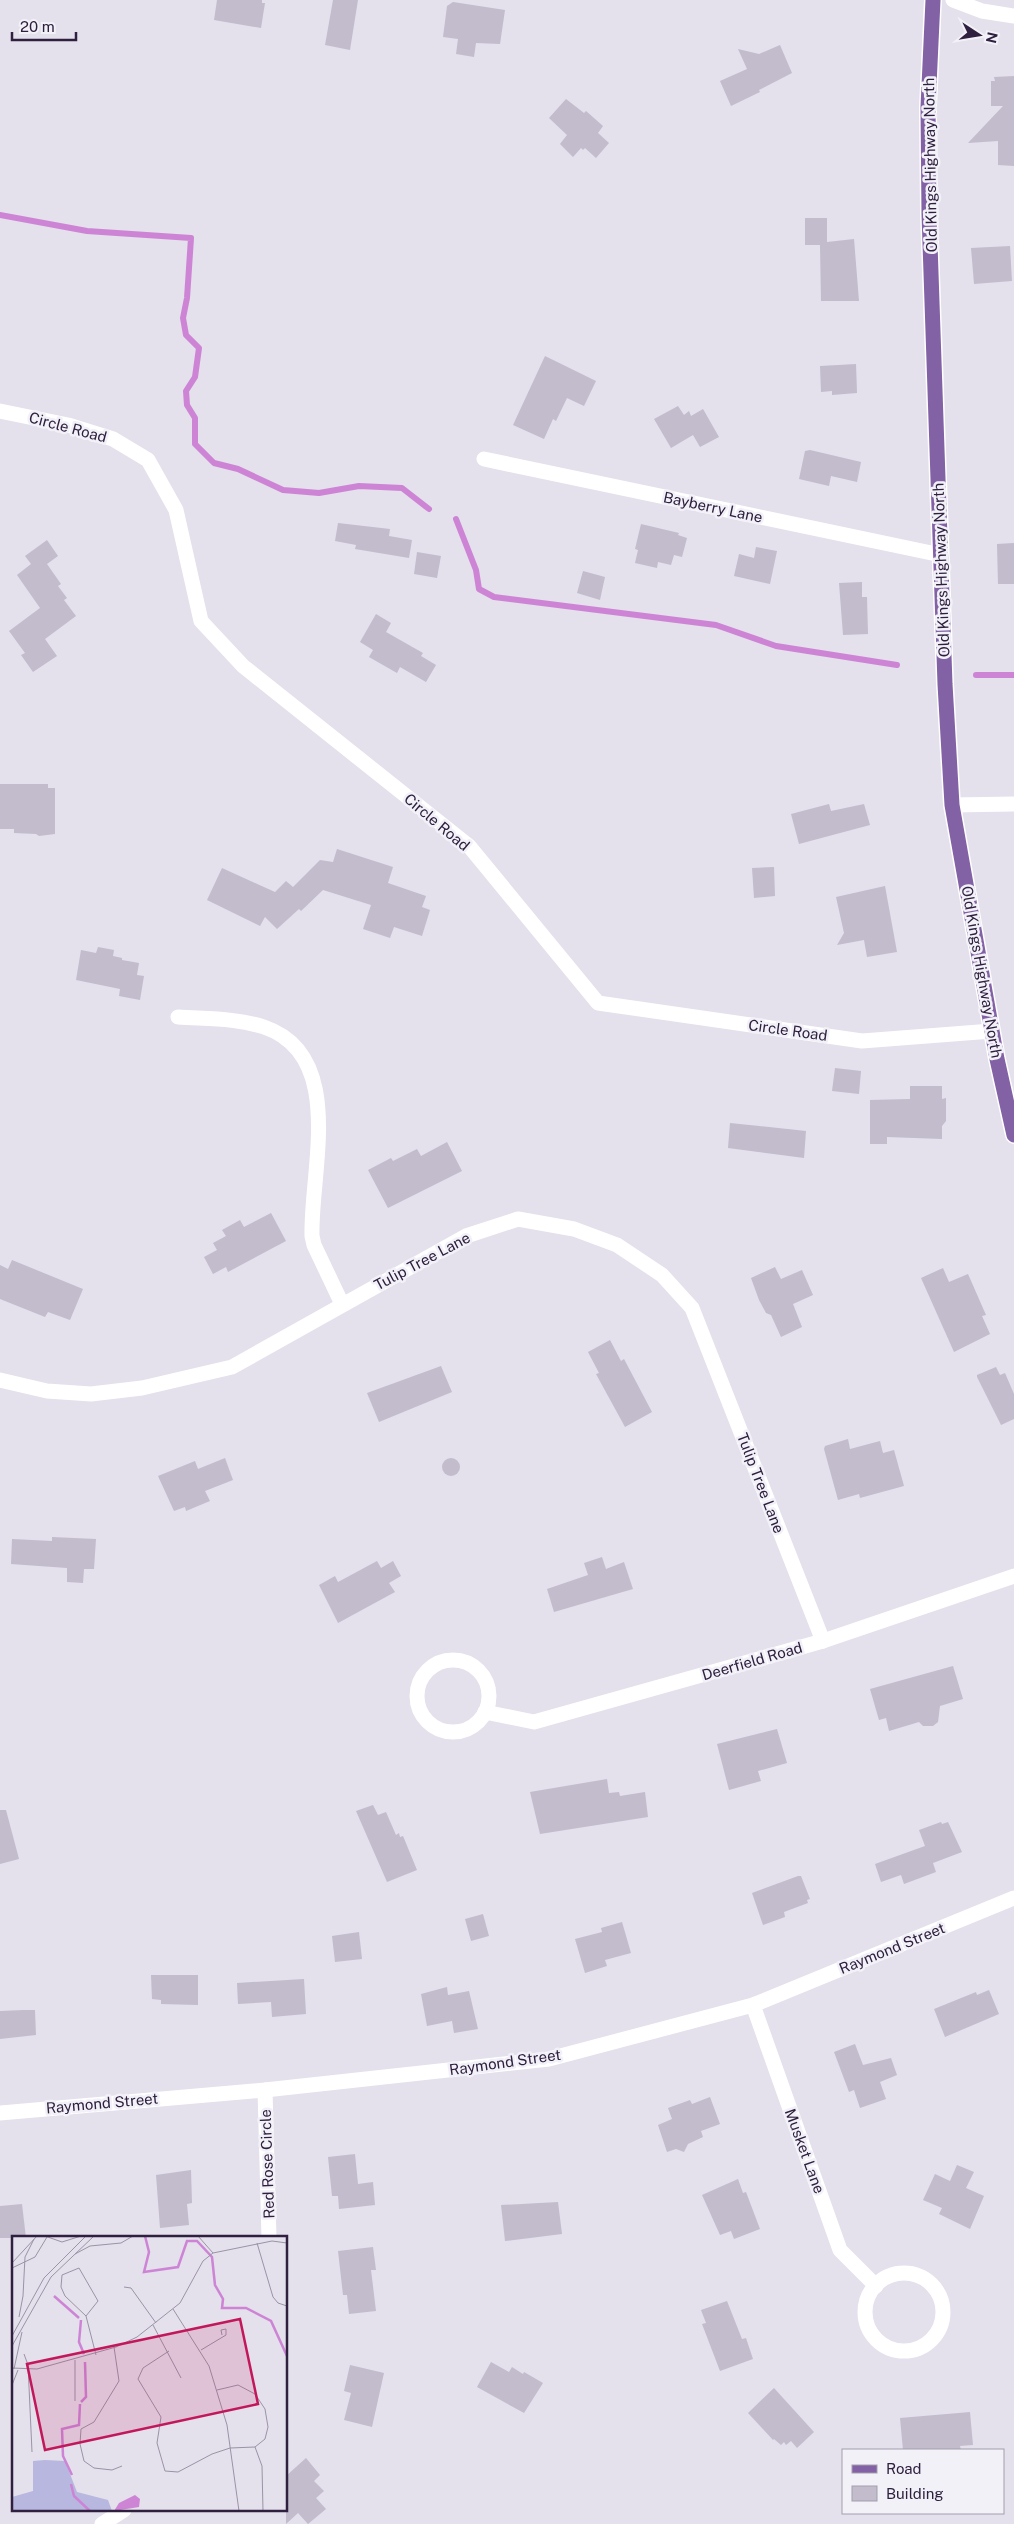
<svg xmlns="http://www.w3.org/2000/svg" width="1014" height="2524" viewBox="0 0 1014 2524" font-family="'Public Sans',sans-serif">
<rect width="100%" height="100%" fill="#e4e0ec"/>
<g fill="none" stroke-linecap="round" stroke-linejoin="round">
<g stroke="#cd84d5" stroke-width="6">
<polyline points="0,215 87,231 191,238 187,298 183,318 186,335 199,348 195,377 186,391 187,405 195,418 195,444 214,463 238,469 283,490 319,493 359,486 402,488 429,509"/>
<polyline points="456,519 476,570 479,589 494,597 716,625 776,646 897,665"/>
<polyline points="976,675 1014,675"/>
</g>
</g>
<g fill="#c2bccd">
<polygon points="217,0 262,0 262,3 265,3 261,28 214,20"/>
<polygon points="333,0 358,0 350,50 325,45"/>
<polygon points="453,2 505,10 500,44 476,43 474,57 456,54 458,39 443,37 447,6"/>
<polygon points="780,45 792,73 759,90 760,92 731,106 720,81 747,69 738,49 759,54"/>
<polygon points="1014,76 1014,166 998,165 998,141 968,143 1003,106 991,106 991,81 995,81 994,77"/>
<polygon points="566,99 584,113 586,111 603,126 598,133 609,143 596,158 585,148 583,150 581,148 573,157 560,144 567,135 549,118"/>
<polygon points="805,218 827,218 827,242 854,239 859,301 821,301 820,245 805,245"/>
<polygon points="1010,246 1012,281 974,284 971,248"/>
<polygon points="545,356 596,381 584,406 567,398 556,421 553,419 544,439 513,425"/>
<polygon points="856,364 857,393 832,395 832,391 821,392 820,366"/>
<polygon points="678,406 684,415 689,411 691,416 703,409 719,437 700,447 693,435 671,448 654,419"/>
<polygon points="810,450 861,462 857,482 831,476 829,486 799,479 805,451"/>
<polygon points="338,523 390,529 389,536 412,540 409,558 355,549 356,545 335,541"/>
<polygon points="641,524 679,533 678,535 687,538 682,557 674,555 671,565 658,562 657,568 635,563 638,550 635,549"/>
<polygon points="47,540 58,556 47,564 61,584 58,586 67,598 64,600 76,616 45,639 57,656 33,672 21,655 25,653 9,631 40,608 17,575 31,564 25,556"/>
<polygon points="1014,543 1014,584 998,584 997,544"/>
<polygon points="756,547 777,551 770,584 734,576 739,554 754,558"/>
<polygon points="417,552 441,556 437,578 414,574"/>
<polygon points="583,571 605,577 600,600 577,593"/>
<polygon points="862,582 862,597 867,597 868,634 843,635 839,583"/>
<polygon points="376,614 391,623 386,632 423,653 421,656 436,665 426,682 400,667 397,673 369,657 373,650 360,642"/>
<polygon points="0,784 48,784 48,788 55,788 55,834 39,836 36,834 14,833 14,829 0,829"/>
<polygon points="829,804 831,811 864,804 870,825 799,844 791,814"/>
<polygon points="337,849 393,867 388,883 426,896 422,907 430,910 422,936 394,927 390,938 363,929 371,905 323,890 301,911 299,909 277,929 265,917 260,926 207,900 222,868 275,892 286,881 293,887 320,860 333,862"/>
<polygon points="774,867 775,896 754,898 752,868"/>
<polygon points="885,886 897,952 867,957 864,940 837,945 844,933 836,897"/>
<polygon points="98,947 114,950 113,956 122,958 122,960 139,963 137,975 144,976 140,1000 119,996 120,989 76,980 81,950 96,953"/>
<polygon points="835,1068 861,1071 859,1094 832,1091"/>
<polygon points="910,1086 942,1086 942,1099 946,1098 946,1121 942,1126 942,1139 887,1137 887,1144 870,1144 870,1100 910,1099"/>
<polygon points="730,1123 806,1131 804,1158 728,1148"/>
<polygon points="447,1142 462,1171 388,1208 368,1170 391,1158 393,1161 417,1149 421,1156"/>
<polygon points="271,1213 286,1241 228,1272 226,1267 213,1274 204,1257 217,1250 213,1243 226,1236 222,1230 240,1220 244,1227"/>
<polygon points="12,1260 83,1289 70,1320 48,1312 45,1317 0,1299 0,1265 8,1269"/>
<polygon points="775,1267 781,1279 802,1270 813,1295 793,1304 802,1327 781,1337 771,1315 766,1313 759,1300 751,1278"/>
<polygon points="943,1268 949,1282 968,1274 986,1315 982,1316 990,1334 954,1352 921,1278"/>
<polygon points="610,1340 621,1361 624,1359 652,1412 625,1427 596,1374 599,1373 588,1352"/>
<polygon points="441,1366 452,1392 379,1422 367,1393"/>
<polygon points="996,1367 1000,1375 1005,1373 1014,1394 1014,1419 1001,1425 977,1377 977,1375"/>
<polygon points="848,1439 850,1449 880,1441 883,1453 894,1450 904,1486 860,1498 859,1494 838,1500 824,1449 825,1446"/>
<circle cx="451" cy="1467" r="9"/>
<polygon points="225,1458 233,1480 205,1491 210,1501 186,1511 185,1507 174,1511 158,1476 195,1461 198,1469"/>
<polygon points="52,1537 96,1539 94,1569 84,1569 83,1583 67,1582 67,1568 11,1564 12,1539 52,1541"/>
<polygon points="602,1557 606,1569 624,1562 633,1589 554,1612 547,1589 588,1575 584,1563"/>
<polygon points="377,1561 381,1568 393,1561 401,1576 389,1583 395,1592 338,1623 319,1585 335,1576 338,1582"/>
<polygon points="953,1666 963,1699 940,1706 938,1722 933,1726 923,1726 919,1722 889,1731 886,1718 879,1720 870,1689"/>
<polygon points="777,1729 787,1763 758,1771 761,1781 729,1790 717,1744"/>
<polygon points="607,1779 609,1793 619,1792 620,1796 645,1792 648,1817 540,1834 530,1792"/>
<polygon points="373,1805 378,1815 386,1812 396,1835 399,1833 400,1837 403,1836 417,1870 387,1882 356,1811"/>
<polygon points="0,1810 6,1810 19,1859 0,1864"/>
<polygon points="941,1822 942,1824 948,1822 962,1852 933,1863 936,1872 904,1884 901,1875 881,1882 875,1864 925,1846 919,1830"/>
<polygon points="798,1876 801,1876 810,1899 807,1900 808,1903 784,1912 785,1917 763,1925 752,1893"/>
<polygon points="483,1914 489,1936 471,1941 465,1919"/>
<polygon points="622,1922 631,1953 605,1960 607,1966 585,1973 575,1939 602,1932 601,1928"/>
<polygon points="359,1932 362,1959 335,1962 332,1936"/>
<polygon points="151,1975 198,1975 198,2005 161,2004 161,2000 152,1999"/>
<polygon points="304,1979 306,2014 272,2017 271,2002 238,2004 237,1983"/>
<polygon points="447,1987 448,1995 469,1991 478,2029 454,2033 452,2021 427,2026 421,1994"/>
<polygon points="989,1990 999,2014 945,2037 934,2009 976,1992 977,1995"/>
<polygon points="23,2010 35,2010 36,2035 0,2039 0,2011"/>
<polygon points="855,2044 863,2065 891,2058 897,2075 880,2082 886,2099 860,2108 854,2090 849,2092 834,2052"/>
<polygon points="710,2097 720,2124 701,2131 703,2137 688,2144 684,2152 676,2149 667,2152 658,2125 672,2119 668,2108 690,2100 692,2104"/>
<polygon points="355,2154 358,2184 373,2182 375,2205 339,2209 338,2196 332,2196 328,2157"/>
<polygon points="957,2165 974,2172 966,2188 984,2196 970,2229 939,2214 942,2208 923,2200 935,2174 950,2181"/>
<polygon points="191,2170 192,2203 187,2204 189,2225 160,2228 156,2175"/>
<polygon points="738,2179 743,2193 746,2192 760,2229 734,2239 731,2231 720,2235 702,2195"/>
<polygon points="558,2202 562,2234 505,2241 501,2205"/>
<polygon points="22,2204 26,2238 0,2238 0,2206"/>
<polygon points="373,2247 376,2270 371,2270 376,2311 349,2314 347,2295 343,2295 338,2251"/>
<polygon points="727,2301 742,2339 746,2338 753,2359 720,2371 702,2324 706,2323 701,2310"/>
<polygon points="491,2362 509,2372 512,2367 523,2374 524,2372 543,2383 524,2413 477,2387"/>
<polygon points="350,2365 384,2373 372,2427 344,2420 351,2393 344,2391"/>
<polygon points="774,2388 814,2432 797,2448 791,2441 786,2445 784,2442 781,2445 774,2439 773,2440 748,2413"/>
<polygon points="970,2412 973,2445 960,2446 961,2450 903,2450 900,2418"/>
<polygon points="306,2458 320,2475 314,2481 324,2491 316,2498 326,2509 308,2524 298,2513 286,2524 286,2476"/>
</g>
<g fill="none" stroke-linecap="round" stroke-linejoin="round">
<g stroke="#fff" stroke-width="18">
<polyline id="major" points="933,0 928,107 929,214 945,684 952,805 997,1059 1014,1135"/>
</g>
<g stroke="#fff" stroke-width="15">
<polyline points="953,0 982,11 1014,16"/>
<polyline points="0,411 68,425 113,439 148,460 176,510 201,621 243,666 469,846 598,1003 862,1041 992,1031"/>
<polyline points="484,459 941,555"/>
<polyline points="952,805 1014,804"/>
<path d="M178,1017C206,1019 237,1018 264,1027C347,1055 310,1172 312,1236L314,1245L342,1304"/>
<polyline points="0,1380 47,1391 91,1394 142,1388 232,1367 466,1236 518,1219 574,1229 617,1245 662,1275 692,1308 823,1641"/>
<circle cx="453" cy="1696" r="36"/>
<polyline points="485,1712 534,1722 823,1641 1014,1576"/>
<polyline points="753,2005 840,2250 876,2286"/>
<polyline points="265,2090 269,2238"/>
<polyline points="0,2113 265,2090 549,2059 753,2005 1014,1898"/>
<circle cx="904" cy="2312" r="39"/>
<polyline points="102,2524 124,2510"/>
</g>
<use href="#major" stroke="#8261a5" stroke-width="15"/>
</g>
<g text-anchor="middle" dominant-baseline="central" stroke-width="5" stroke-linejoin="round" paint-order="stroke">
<g font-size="15" fill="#2e203e" stroke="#f3f1f8">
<text transform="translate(930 165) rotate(-91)">Old Kings Highway North</text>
<text transform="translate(68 427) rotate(15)">Circle Road</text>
<text transform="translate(713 507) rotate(12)">Bayberry Lane</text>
<text transform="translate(941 570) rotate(-92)">Old Kings Highway North</text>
<text transform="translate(437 822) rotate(40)">Circle Road</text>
<text transform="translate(982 972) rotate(80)">Old Kings Highway North</text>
<text transform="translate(788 1030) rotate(8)">Circle Road</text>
<text transform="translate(422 1261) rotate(-28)">Tulip Tree Lane</text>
<text transform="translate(761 1483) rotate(69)">Tulip Tree Lane</text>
<text transform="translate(752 1661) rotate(-16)">Deerfield Road</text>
<text transform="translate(892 1948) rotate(-22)">Raymond Street</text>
<text transform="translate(505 2062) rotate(-8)">Raymond Street</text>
<text transform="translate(102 2103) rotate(-5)">Raymond Street</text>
<text transform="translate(805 2151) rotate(70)">Musket Lane</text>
<text transform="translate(267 2164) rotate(-92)">Red Rose Circle</text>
</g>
</g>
<g transform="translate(12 2236)">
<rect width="275" height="275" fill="#e4e0ec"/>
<path d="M33,224L53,225L65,256L96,264L100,275H0V261L21,255V225Z" fill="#b8b7df"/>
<path d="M123,259L128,263L127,271L102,275L107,267Z" fill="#cd84d5"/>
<path fill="none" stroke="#cd84d5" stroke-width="2.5" d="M133,0L137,16L132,36L166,31L175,5H185L200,21L203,49L211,63L210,72H234L259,85L275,120M42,60L67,82M69,84L67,106L72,118M69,166L74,161L73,126M60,239L51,220L50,193L67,189L68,168M59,248L62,260L78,275"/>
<path fill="none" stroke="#9b93a6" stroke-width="1" d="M33,0L50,6L69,0M186,0L201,17M245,7L261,61L266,67L275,70M63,18L78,10L109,7L121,0M0,27L25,0M0,32L23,21L35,1M67,32L86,65L74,80L53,60L49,51L50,39ZM112,51L119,52L144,87M161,73L197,130L215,189L227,275M74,80L84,119M7,81L11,60L13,21L22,3M141,89L169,142M0,100L32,42L74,0M0,110L39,41L82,0M102,111L107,145L82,186L69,193L68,208L72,225L82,232L100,234L110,230M189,114L214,99V93L209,94L210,99M157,115L131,132L126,143L149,181L145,207L153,235L166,236L200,218L218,212L243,211L253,203L256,191L253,173L243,158L226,149L205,154M12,118L16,129L20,216M63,124V165M0,132L25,133L104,111L125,101L168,67L191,25L201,17L260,5L275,7M2,133L10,96M0,149L6,134M243,211L250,230L251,275"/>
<path fill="#c2185b" fill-opacity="0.15" stroke="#c2185b" stroke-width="2.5" d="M228,83L246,168L33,214L15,128Z"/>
<rect width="275" height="275" fill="none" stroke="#2e203e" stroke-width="2.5"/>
</g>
<rect x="842" y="2449" width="162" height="65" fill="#f3f1f8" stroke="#a49dae"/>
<rect x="852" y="2465" width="25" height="8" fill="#8261a5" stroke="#a49dae"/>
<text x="886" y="2474" font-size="15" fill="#2e203e">Road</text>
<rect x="852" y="2486" width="25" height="15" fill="#c2bccd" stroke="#a49dae"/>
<text x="886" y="2499" font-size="15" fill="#2e203e">Building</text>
<g transform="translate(979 35) rotate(102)" stroke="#f3f1f8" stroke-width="4" paint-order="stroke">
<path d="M0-4L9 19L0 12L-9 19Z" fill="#2e203e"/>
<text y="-8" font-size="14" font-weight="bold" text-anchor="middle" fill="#2e203e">N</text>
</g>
<path d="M12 32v8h64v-8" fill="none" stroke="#2e203e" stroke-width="2.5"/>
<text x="20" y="32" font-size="15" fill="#2e203e" stroke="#f3f1f8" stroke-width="4" paint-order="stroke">20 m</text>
</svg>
